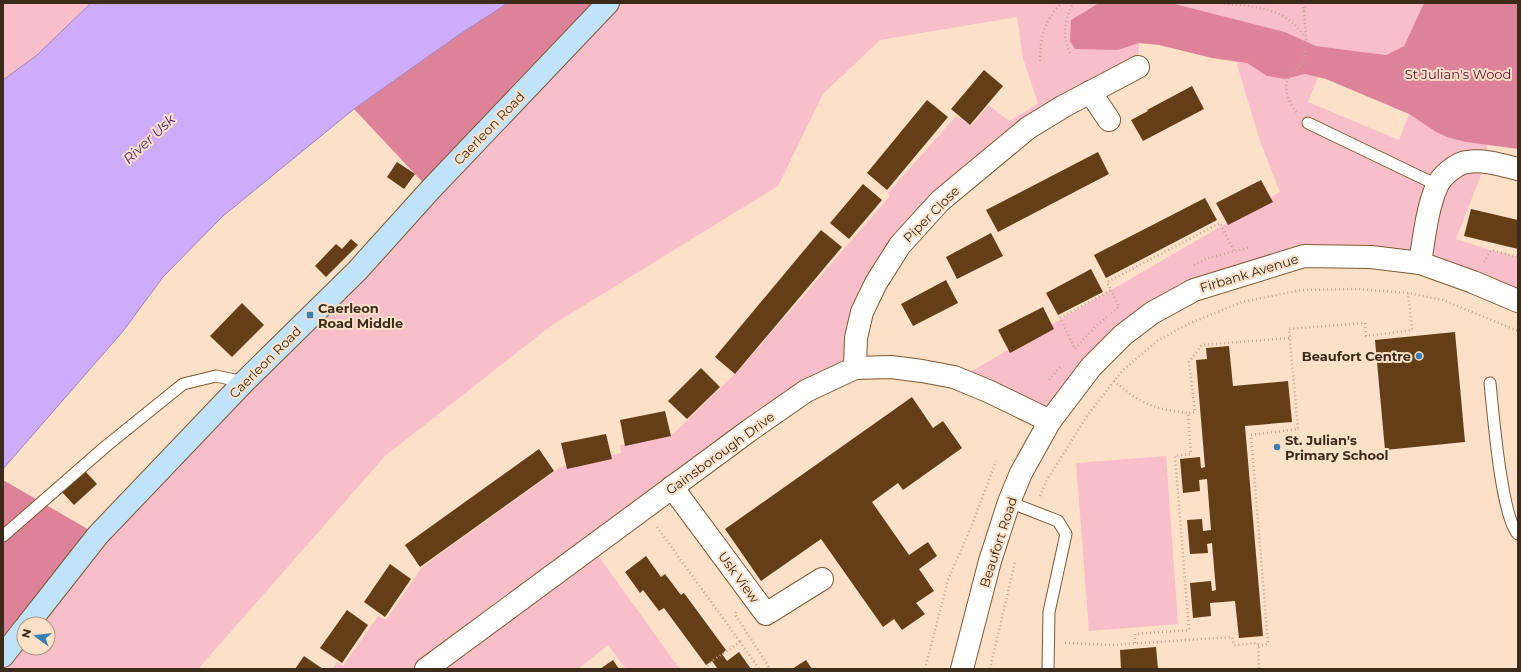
<svg xmlns="http://www.w3.org/2000/svg" width="1521" height="672" viewBox="0 0 1521 672" font-family="Montserrat,sans-serif">
<rect width="100%" height="100%" fill="#fce0c7"/>
<g fill="#f8beca">
<polygon points="3,3 91,3 37,55 3,80"/>
<polygon points="608,3 1099,3 1071,20 1118,50 1139,43 1138,67 986,162 876,283 855,368 592,547 679,668 677,669 626,669 608,645 578,669 333,669 337,662 343,666 378,616 386,620 422,567 561,467 621,453 620,445 673,434 738,371 890,196 888,193 956,116 971,126 989,105 1009,121 1038,104 1023,58 1017,17 880,40 823,94 778,186 552,325 385,456 198,669 3,669 3,656 24,629 24,648 48,648 48,624 28,624"/>
<polygon points="1171,3 1424,3 1404,46 1386,55 1316,46 1285,32"/>
<polygon points="1236,61 1247,63 1267,76 1285,79 1305,74 1318,77 1308,102 1399,140 1409,114 1436,132 1447,137 1487,145 1486,162 1456,239 1490,250 1518,257 1518,322 1515,300 1473,282 1304,256 1152,313 1050,421 958,379 1280,192 1260,141"/>
<polygon points="1166,456 1178,624 1089,631 1076,463"/>
</g>
<g fill="#de8299">
<polygon points="508,3 608,3 430,190 354,109 457,36"/>
<polygon points="1099,3 1171,3 1285,32 1316,46 1386,55 1404,46 1424,3 1518,3 1518,149 1466,142 1447,137 1436,132 1409,114 1326,79 1305,74 1285,79 1267,76 1247,63 1212,58 1159,45 1139,43 1118,50 1075,49 1070,41 1071,20"/>
<polygon points="3,480 98,535 3,656"/>
</g>
<polygon fill="#ceacfb" stroke="#a285b8" points="91,3 508,3 457,36 354,109 223,216 163,277 124,330 3,469 3,80 37,55"/>
<g fill="#643e16">
<polygon points="984,70 1003,86 970,125 951,109"/>
<polygon points="1192,86 1204,109 1143,141 1131,120 1148,111 1147,110"/>
<polygon points="927,100 948,117 887,190 867,173"/>
<polygon points="1098,152 1109,174 998,232 986,210"/>
<polygon points="397,162 415,174 404,189 387,177"/>
<polygon points="1261,180 1273,202 1228,225 1216,203"/>
<polygon points="863,184 882,200 849,239 830,223"/>
<polygon points="1205,198 1217,220 1106,278 1094,255"/>
<polygon points="1471,209 1518,220 1518,249 1464,236"/>
<polygon points="821,230 842,247 735,374 715,357"/>
<polygon points="991,233 1003,256 957,279 946,257"/>
<polygon points="351,239 358,245 326,277 315,266 336,244 342,249"/>
<polygon points="1091,269 1103,292 1058,315 1046,293"/>
<polygon points="946,280 958,303 913,326 901,304"/>
<polygon points="242,303 264,325 232,357 210,336"/>
<polygon points="1043,307 1054,329 1010,353 998,330"/>
<polygon points="1455,332 1465,442 1385,450 1375,340"/>
<polygon points="1229,346 1233,386 1288,381 1292,422 1245,426 1263,636 1239,638 1235,601 1210,603 1211,616 1193,618 1190,583 1211,581 1212,591 1216,590 1212,543 1207,544 1208,553 1190,554 1187,520 1202,519 1203,531 1211,530 1207,479 1199,480 1200,491 1183,493 1180,459 1200,457 1201,468 1205,467 1196,360 1207,359 1206,348"/>
<polygon points="701,368 720,387 687,419 668,401"/>
<polygon points="912,397 933,428 943,421 962,448 903,490 898,483 872,502 909,555 928,542 937,556 919,569 934,591 916,603 925,614 902,630 894,619 883,627 821,539 761,581 725,529"/>
<polygon points="665,411 671,436 625,446 620,420"/>
<polygon points="606,434 612,459 567,469 561,443"/>
<polygon points="539,449 554,471 420,567 405,545"/>
<polygon points="85,471 97,484 74,505 62,492"/>
<polygon points="646,556 661,577 665,574 681,595 684,593 726,650 722,654 727,661 739,652 751,669 715,669 717,668 712,661 706,665 664,608 659,611 643,590 640,593 625,572"/>
<polygon points="390,564 411,579 385,617 364,602"/>
<polygon points="347,610 368,625 342,663 320,648"/>
<polygon points="1156,647 1158,669 1121,669 1120,650"/>
<polygon points="304,656 323,669 295,669"/>
<polygon points="613,660 619,669 600,669"/>
<polygon points="806,660 812,669 792,669"/>
</g>
<g fill="none" stroke-linecap="round" stroke-linejoin="round">
<g stroke="#805830" stroke-width="13">
<g id="service">
<polyline points="1308,123 1437,185"/>
<path d="M1490,383C1493,411 1501,517 1518,534"/>
<polyline points="1009,502 1058,521 1066,534 1049,612 1048,669"/>
<polyline points="3,536 105,447 183,384 216,376 244,382"/>
</g>
</g>
<g stroke="#805830" stroke-width="24">
<g id="minor">
<polyline points="1090,92 1109,120"/>
<path d="M1420,263C1424,239 1427,208 1437,186C1441,176 1457,163 1467,162C1483,159 1502,165 1518,169"/>
<polyline points="855,368 856,338 862,312 876,283 900,245 940,201 1028,128 1064,106 1138,67"/>
<polyline points="672,487 766,614 822,579"/>
<polyline points="426,669 750,430 806,391 855,368 891,367 922,371 954,377 988,391 1050,421"/>
</g>
</g>
<g stroke="#805830" stroke-width="24">
<polyline id="tertiary" points="962,669 990,561 1009,502 1021,473 1050,421 1091,367 1123,335 1152,313 1194,290 1304,256 1371,257 1420,263 1473,282 1518,301"/>
</g>
<g stroke="#805830" stroke-width="24">
<g id="secondary">
<polyline points="28,624 98,535 244,382 357,271 430,190 608,3"/>
<polyline points="3,656 24,629"/>
</g>
</g>
<g stroke="#bea68f" stroke-width="2.5" stroke-dasharray="1 3" stroke-linecap="butt">
<path d="M1224,3C1258,8 1283,6 1305,37"/>
<polyline points="1304,11 1307,3"/>
<path d="M1070,53C1062,35 1065,20 1073,3"/>
<path d="M1040,61C1040,38 1044,20 1062,3"/>
<path d="M1296,112C1290,104 1282,88 1289,78C1294,70 1303,65 1305,55C1308,43 1304,17 1303,3"/>
<polyline points="1484,262 1491,250 1518,257"/>
<polyline points="1194,265 1208,258 1248,248"/>
<polyline points="1111,313 1119,307 1111,290"/>
<polyline points="1107,317 1096,326 1075,349 1060,318 1111,290 1107,282 1220,223 1234,251"/>
<polyline points="1049,380 1061,366"/>
<path d="M1114,381C1124,389 1135,399 1148,404C1160,410 1175,411 1188,413"/>
<polyline points="1040,496 1047,480 1087,416 1122,371 1157,341 1188,324 1242,302 1301,290 1357,289 1408,293 1443,300 1518,331"/>
<polyline points="657,527 740,642"/>
<polyline points="736,612 735,614 770,669"/>
<polyline points="1065,643 1113,645 1232,637 1234,645 1258,643 1259,669"/>
<polyline points="1135,643 1135,634 1189,630 1175,456 1191,454 1188,413 1195,412 1189,362 1202,345 1290,338"/>
<polyline points="1258,646 1268,644 1251,435 1298,429 1289,329 1365,323 1366,336 1412,330 1408,293"/>
<polyline points="705,669 712,661 740,642 759,669"/>
<polyline points="925,669 948,580 972,525 996,461"/>
<polyline points="990,669 1015,562"/>
</g>
<use href="#service" stroke="#fff" stroke-width="11"/>
<use href="#minor" stroke="#fff" stroke-width="22"/>
<use href="#tertiary" stroke="#fff" stroke-width="22"/>
<use href="#secondary" stroke="#c0e2fa" stroke-width="22"/>
</g>
<g fill="#387fb4" stroke="#fce0c7" stroke-width="1.5">
<rect x="306" y="311" width="8" height="8" rx="2"/>
<circle cx="1419" cy="356" r="4"/>
<circle cx="1277" cy="447" r="4"/>
</g>
<g text-anchor="middle" dominant-baseline="central" stroke-width="4" stroke-linejoin="round" paint-order="stroke">
<g font-size="13" fill="#5e0b2c" stroke="#fce0c7">
<text x="1458" y="74">St Julian's Wood</text>
</g>
<g font-size="13" fill="#3c2b1a" stroke="#fce0c7">
<text transform="translate(489 128) rotate(-46)">Caerleon Road</text>
<text transform="translate(931 214) rotate(-45)">Piper Close</text>
<text transform="translate(1249 273) rotate(-17)">Firbank Avenue</text>
<text transform="translate(265 362) rotate(-45)">Caerleon Road</text>
<text transform="translate(720 453) rotate(-36)">Gainsborough Drive</text>
<text transform="translate(998 542) rotate(-72)">Beaufort Road</text>
<text transform="translate(739 577) rotate(54)">Usk View</text>
</g>
<g font-size="13" font-weight="bold" fill="#3c2b1a" stroke="#fce0c7" text-anchor="start">
<text x="318" y="308">Caerleon<tspan x="318" dy="15">Road Middle</tspan></text>
<text x="1411" y="356" text-anchor="end">Beaufort Centre</text>
<text x="1285" y="440">St. Julian's<tspan x="1285" dy="15">Primary School</tspan></text>
</g>
<g font-size="14" font-style="italic" fill="#52237d" stroke="#fce0c7">
<text transform="translate(149 139) rotate(-43)">River Usk</text>
</g>
</g>
<rect width="1521" height="672" fill="none" stroke="#3c2b1a" stroke-width="8"/>
<g transform="translate(36 636) rotate(285)"><circle r="19" fill="#fce0c7" stroke="#af9882"/>
<path d="M0-3L7 15L0 10L-7 15Z" fill="#387fb4"/>
<text y="-6" font-size="11" font-weight="bold" text-anchor="middle" fill="#3c2b1a">N</text>
</g>
</svg>
